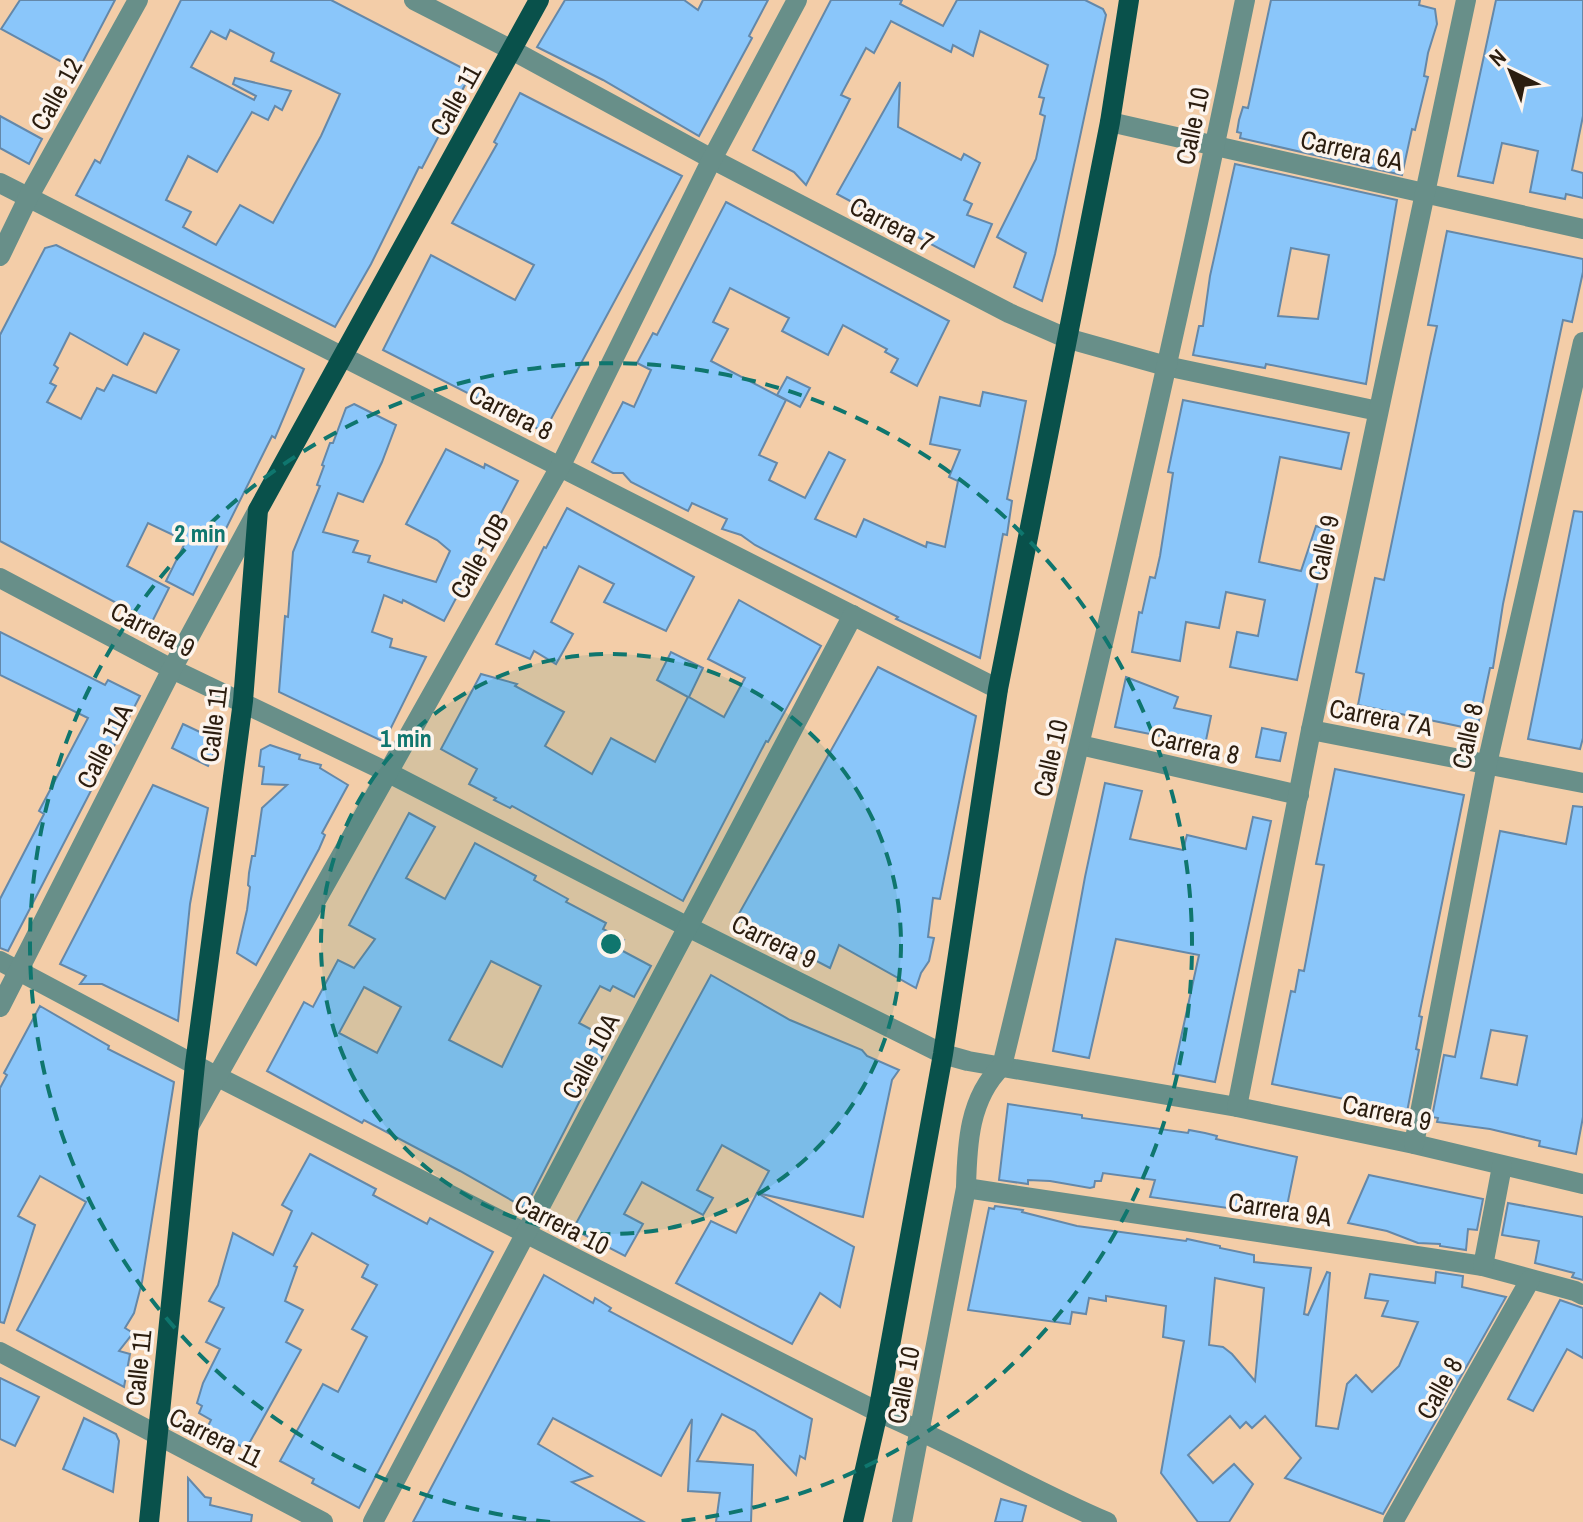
<svg xmlns="http://www.w3.org/2000/svg" width="1583" height="1522" viewBox="0 0 1583 1522" font-family="'Archivo Narrow',sans-serif">
<rect width="100%" height="100%" fill="#f3cda8"/>
<g fill="#8ac6fa" stroke="#6488a9" stroke-width="2" fill-rule="evenodd">
<polygon points="20,0 115,0 78,71 1,29"/>
<path d="M181,0H331L466,70L468,79L446,122L422,168L419,167L371,264L335,327L76,195L95,160L100,163ZM230,30L274,53L271,61L340,94L321,136L273,223L240,205L216,245L183,227L191,212L166,200L188,156L217,172L252,112L268,120L275,106L282,110L291,91L235,78L233,84L256,96L254,100L191,67L211,31L226,39Z"/>
<polygon points="565,0 684,0 698,10 703,0 768,0 749,36 752,38 699,136 603,80 537,47"/>
<polygon points="831,0 902,0 900,4 943,26 957,0 1085,0 1103,9 1106,15 1055,254 1042,301 1014,287 1026,253 997,237 1036,159 1045,116 1040,114 1044,98 1039,97 1048,65 980,31 973,56 953,45 951,52 891,21 874,53 866,48 841,95 850,99 806,185 794,172 753,150"/>
<polygon points="1271,0 1420,0 1419,5 1435,9 1437,24 1428,53 1424,76 1428,77 1425,89 1415,130 1412,129 1402,175 1240,138 1241,133 1237,132 1239,120 1243,107 1248,108"/>
<polygon points="1496,0 1583,0 1583,116 1572,170 1583,173 1583,198 1566,194 1565,199 1530,192 1538,151 1502,143 1493,183 1458,176"/>
<polygon points="900,82 898,127 961,160 964,154 980,163 964,200 972,204 967,215 992,224 974,267 837,194"/>
<polygon points="520,93 682,176 544,432 383,350 431,255 515,300 534,265 452,223 497,144 494,142"/>
<polygon points="0,116 42,139 29,164 0,148"/>
<path d="M1235,164L1397,200L1366,384L1266,364L1265,368L1193,355L1199,326H1203L1210,276ZM1291,248L1329,255L1318,319L1278,316Z"/>
<polygon points="726,202 949,321 917,386 891,372 898,359 885,352 887,349 843,325 828,355 782,331 789,318 730,288 713,322 728,329 711,361 786,400 759,455 777,463 769,480 805,498 829,452 845,460 815,519 856,537 864,519 926,547 927,542 945,547 958,481 949,477 960,450 930,444 940,397 980,406 983,392 1026,401 1007,499 1012,501 1007,535 1003,534 980,658 896,619 898,617 755,545 741,535 722,529 727,519 692,503 688,511 631,482 623,473 613,473 592,462 623,402 634,407 651,370 637,363 653,333 657,335"/>
<polygon points="1447,231 1583,259 1583,272 1572,322 1563,320 1503,604 1493,668 1490,668 1477,730 1358,705 1364,674 1356,672 1375,578 1384,580 1430,358 1437,326 1428,325"/>
<path d="M56,245L304,369L275,438L272,436L193,595L166,581L186,541L148,523L127,566L169,588L152,622L0,541V335L45,248ZM70,333L127,365L144,333L179,350L156,393L113,375L104,391L97,388L81,419L47,402L56,386L50,383L58,368L54,365Z"/>
<polygon points="787,377 810,388 800,407 777,395"/>
<polygon points="1183,400 1349,433 1341,469 1280,457 1273,493 1259,562 1301,571 1316,526 1329,530 1297,680 1230,667 1237,632 1258,636 1265,600 1226,592 1219,628 1186,622 1180,661 1132,652 1139,612 1142,613 1150,577 1155,578 1160,556 1173,473 1168,472"/>
<polygon points="354,404 396,425 382,462 363,502 338,493 323,532 358,541 353,552 370,556 368,562 436,582 450,551 437,540 406,524 446,449 484,468 485,464 518,481 444,621 403,600 402,603 384,595 372,632 392,639 390,647 426,657 384,742 279,692 285,616 288,617 293,552 320,486 317,485 324,466 322,465 330,443 333,443 346,408"/>
<polygon points="567,508 694,577 666,631 604,602 614,584 579,566 551,622 573,634 556,664 534,651 530,659 496,644 544,547 546,548"/>
<polygon points="1574,511 1583,512 1583,738 1580,749 1528,739"/>
<polygon points="739,600 821,646 768,742 766,741 683,901 512,806 510,808 494,800 496,798 469,784 477,769 441,749 481,674 517,684 515,686 564,712 545,746 592,774 611,738 655,762 688,697 657,680 671,652 703,668 689,697 724,717 745,678 708,659"/>
<polygon points="0,632 105,685 108,680 140,696 8,951 0,948 0,899 44,814 39,811 88,718 0,675"/>
<polygon points="878,667 976,716 940,899 933,898 928,937 934,938 929,961 921,973 916,988 839,945 830,968 736,919"/>
<polygon points="1126,677 1178,697 1174,708 1211,716 1205,745 1115,727"/>
<polygon points="183,724 219,741 208,766 172,748"/>
<polygon points="1262,728 1286,733 1280,761 1256,757"/>
<polygon points="270,745 300,755 299,759 321,765 320,768 348,785 322,833 325,835 319,849 256,965 237,953 247,910 250,887 248,885 249,873 252,856 255,856 262,808 287,785 262,784 264,767 259,766 261,750"/>
<polygon points="1335,769 1464,795 1419,1016 1422,1017 1416,1049 1419,1050 1407,1112 1272,1084 1291,991 1295,992 1299,970 1304,971 1324,865 1316,864"/>
<polygon points="1105,783 1142,791 1130,839 1183,850 1187,835 1246,849 1253,817 1271,821 1215,1082 1173,1074 1199,955 1116,939 1089,1058 1053,1051 1085,877"/>
<polygon points="153,785 208,808 190,904 178,1021 102,984 80,984 86,976 60,964"/>
<path d="M1573,806L1583,807V1117L1576,1154L1539,1146L1540,1141L1490,1129L1437,1122L1438,1118L1432,1117L1444,1055L1455,1057L1500,831L1566,844ZM1491,1030L1527,1036L1517,1085L1481,1078Z"/>
<path d="M409,813L435,827L406,878L445,899L475,843L536,876L534,880L568,899L566,902L606,923L603,929L624,940L619,949L651,966L634,997L613,986L610,991L600,986L579,1023L611,1040L525,1208L460,1171L364,1120L362,1123L267,1071L304,1002L313,1007L338,960L354,968L375,939L349,925ZM491,961L541,986L502,1067L449,1040ZM364,987L401,1007L377,1053L339,1033Z"/>
<polygon points="711,975 790,1020 862,1050 867,1056 899,1070 892,1080 863,1217 757,1193 769,1171 722,1145 697,1190 713,1198 703,1215 642,1182 624,1214 643,1224 625,1256 573,1229"/>
<polygon points="40,1006 109,1046 108,1049 174,1082 142,1282 134,1313 125,1328 133,1333 119,1351 130,1354 124,1387 17,1330 86,1202 40,1176 18,1216 35,1225 4,1323 0,1322 0,1088 7,1075 4,1073"/>
<polygon points="1008,1104 1082,1115 1082,1118 1188,1133 1189,1130 1205,1133 1217,1136 1216,1139 1297,1157 1285,1216 1150,1197 1155,1180 1103,1173 1101,1181 1095,1181 1094,1187 1090,1188 1050,1181 1028,1180 1028,1184 999,1180"/>
<polygon points="310,1154 376,1189 373,1195 427,1224 430,1218 493,1252 359,1508 312,1483 314,1479 280,1461 323,1384 338,1392 367,1337 352,1329 377,1285 362,1277 368,1265 312,1233 294,1266 297,1267 285,1301 303,1310 286,1342 301,1350 246,1449 207,1428 211,1420 199,1413 202,1406 197,1403 203,1383 220,1349 206,1342 224,1308 209,1301 218,1285 233,1233 273,1255 292,1211 282,1205"/>
<polygon points="1369,1175 1483,1199 1477,1230 1468,1229 1466,1250 1440,1246 1440,1244 1418,1243 1387,1231 1348,1223"/>
<polygon points="757,1193 854,1247 840,1307 820,1293 792,1344 676,1283 711,1221 736,1233"/>
<polygon points="1508,1203 1583,1217 1583,1280 1572,1277 1574,1273 1535,1263 1539,1241 1502,1235"/>
<path d="M995,1206L1023,1210L1022,1212L1077,1226L1186,1241L1187,1239L1220,1246V1248L1254,1255V1262L1311,1268L1304,1314L1308,1315L1327,1272L1330,1273L1316,1426L1338,1429L1347,1384L1356,1375L1372,1392L1399,1366L1418,1322L1382,1316L1388,1301L1365,1298L1370,1274L1435,1283L1436,1272L1463,1276L1462,1287L1506,1297L1383,1514L1285,1478L1301,1458L1265,1416L1252,1428L1246,1422L1240,1428L1230,1416L1188,1455L1213,1483L1234,1464L1253,1484L1229,1522H1198L1161,1473L1184,1341L1163,1337L1166,1306L1106,1296V1301L1089,1298L1086,1314L1072,1312L1070,1324L968,1310L989,1208L994,1209ZM1215,1278L1264,1288L1255,1381L1232,1354L1223,1347L1209,1345Z"/>
<polygon points="544,1275 593,1303 595,1298 611,1308 609,1311 812,1419 805,1459 800,1456 796,1475 755,1431 722,1414 697,1461 753,1465 751,1522 716,1522 720,1493 688,1491 692,1419 661,1476 553,1418 538,1444 592,1476 572,1482 644,1522 413,1522"/>
<polygon points="1560,1300 1583,1308 1583,1358 1567,1349 1533,1411 1508,1399"/>
<polygon points="0,1378 39,1397 15,1446 0,1439"/>
<polygon points="84,1418 116,1434 119,1441 113,1492 63,1469"/>
<polygon points="188,1478 205,1497 211,1498 210,1505 252,1515 251,1522 188,1522"/>
<polygon points="1001,1499 1026,1506 1022,1522 995,1522"/>
</g>
<g fill="none" stroke-linecap="round" stroke-linejoin="round">
<g stroke="#688f89" stroke-width="20">
<polyline points="414,0 512,50 712,159 1009,313 1066,338 1166,366 1378,411"/>
<polyline points="1110,122 1583,229"/>
<polyline points="0,183 998,689"/>
<polyline points="0,256 28,198 138,0"/>
<polyline points="0,578 172,669 387,772 688,927 943,1054 968,1061 1237,1107 1414,1144 1583,1184"/>
<polyline points="1311,730 1583,783"/>
<polyline points="1080,745 1299,795"/>
<path d="M0,961L216,1076L878,1412C956,1445 1029,1489 1107,1522"/>
<polyline points="0,1007 172,669 258,510"/>
<polyline points="1237,1107 1311,730 1466,0"/>
<polyline points="189,1126 560,467 712,159 797,0"/>
<polyline points="1414,1144 1487,764 1583,342"/>
<polyline points="966,1188 1483,1266 1575,1291 1583,1295"/>
<polyline points="1483,1266 1502,1166"/>
<polyline points="0,1352 323,1522"/>
<polyline points="373,1522 853,615"/>
<path d="M902,1522L966,1188C967,1144 969,1098 1002,1066C1088,712 1172,357 1245,0"/>
<polyline points="1393,1522 1530,1280"/>
</g>
<g stroke="#09514b" stroke-width="20">
<polyline points="149,1522 195,1064 243,701 258,510 539,0"/>
<polyline points="853,1522 878,1412 943,1054 998,689 1110,122 1129,0"/>
</g>
</g>
<circle cx="611" cy="944" r="290" fill="#0f766e" fill-opacity=".12"/>
<g fill="none" stroke="#0f766e" stroke-width="4" stroke-dasharray="14 10">
<circle cx="611" cy="944" r="290"/>
<path d="M550 1522A581 581 0 1 1 672 1522"/>
</g>
<g text-anchor="middle" dominant-baseline="central" stroke-width="7" stroke-linejoin="round" paint-order="stroke">
<g font-size="26" fill="#2b1d0f" stroke="#fcf4ed">
<text transform="translate(56 94) rotate(-61)">Calle 12</text>
<text transform="translate(455 100) rotate(-61)">Calle 11</text>
<text transform="translate(1192 126) rotate(-78)">Calle 10</text>
<text transform="translate(1352 150) rotate(13)">Carrera 6A</text>
<text transform="translate(892 224) rotate(27)">Carrera 7</text>
<text transform="translate(511 412) rotate(27)">Carrera 8</text>
<text transform="translate(1323 548) rotate(-78)">Calle 9</text>
<text transform="translate(479 556) rotate(-61)">Calle 10B</text>
<text transform="translate(153 629) rotate(27)">Carrera 9</text>
<text transform="translate(1381 717) rotate(11)">Carrera 7A</text>
<text transform="translate(213 724) rotate(-83)">Calle 11</text>
<text transform="translate(1467 736) rotate(-78)">Calle 8</text>
<text transform="translate(1195 745) rotate(13)">Carrera 8</text>
<text transform="translate(104 746) rotate(-63)">Calle 11A</text>
<text transform="translate(1050 758) rotate(-77)">Calle 10</text>
<text transform="translate(774 941) rotate(26)">Carrera 9</text>
<text transform="translate(590 1056) rotate(-62)">Calle 10A</text>
<text transform="translate(1387 1112) rotate(12)">Carrera 9</text>
<text transform="translate(1280 1209) rotate(9)">Carrera 9A</text>
<text transform="translate(562 1224) rotate(27)">Carrera 10</text>
<text transform="translate(138 1368) rotate(-84)">Calle 11</text>
<text transform="translate(903 1385) rotate(-79)">Calle 10</text>
<text transform="translate(1439 1388) rotate(-61)">Calle 8</text>
<text transform="translate(216 1437) rotate(27)">Carrera 11</text>
</g>
</g>
<circle cx="611" cy="944" r="12" fill="#0f766e" stroke="#fcf4ed" stroke-width="4"/>
<g font-size="24" text-anchor="middle" font-weight="bold" fill="#0f766e" stroke="#fcf4ed" stroke-width="7" stroke-linejoin="round" paint-order="stroke">
<text x="200" y="542">2 min</text>
<text x="406" y="747">1 min</text>
</g>
<g transform="translate(1511 72) rotate(317)" stroke="#fcf4ed" stroke-width="6" paint-order="stroke">
<path d="M0-6L14 30L0 20L-14 30Z" fill="#2b1d0f"/>
<text y="-12" font-size="22" font-weight="bold" text-anchor="middle" fill="#2b1d0f">N</text>
</g>
</svg>
